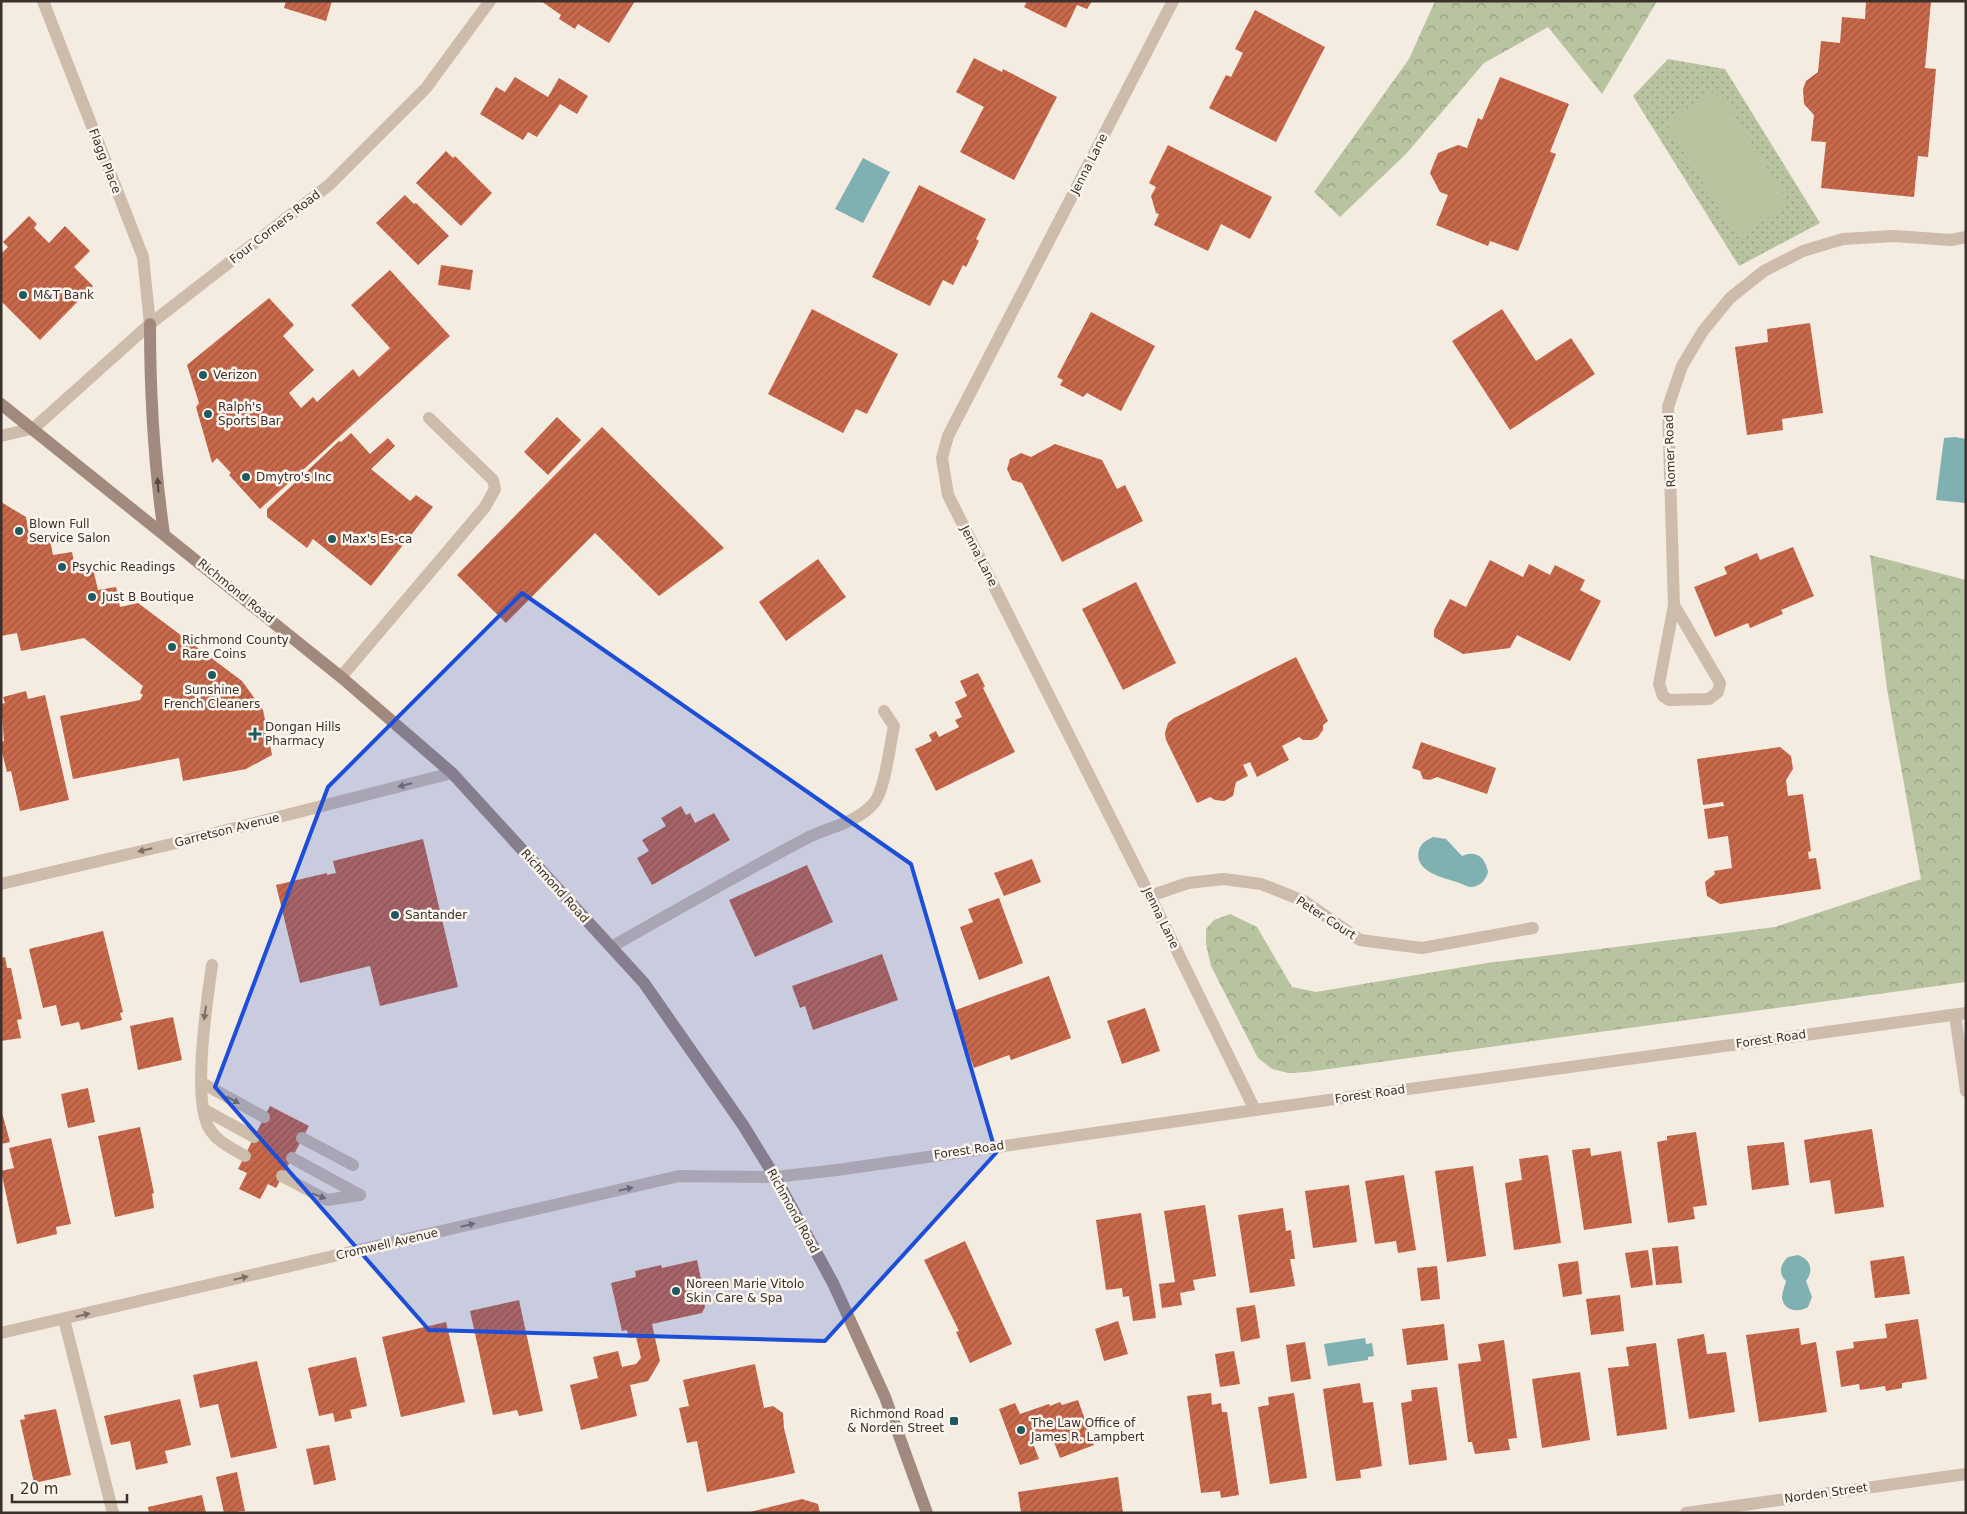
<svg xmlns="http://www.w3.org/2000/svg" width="1967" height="1514" viewBox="0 0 1967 1514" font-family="'DejaVu Sans',sans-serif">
<defs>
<pattern id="forest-crowns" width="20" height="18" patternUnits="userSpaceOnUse" patternTransform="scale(1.25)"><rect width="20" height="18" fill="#b8c4a0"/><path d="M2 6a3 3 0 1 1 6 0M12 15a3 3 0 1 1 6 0" fill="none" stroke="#97a083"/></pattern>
<pattern id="park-dots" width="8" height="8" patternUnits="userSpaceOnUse" patternTransform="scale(1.25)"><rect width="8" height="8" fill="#b8c4a0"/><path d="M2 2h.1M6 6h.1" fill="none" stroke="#97a083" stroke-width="1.8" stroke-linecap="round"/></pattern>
<pattern id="building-hatch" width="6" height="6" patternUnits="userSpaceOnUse" patternTransform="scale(1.25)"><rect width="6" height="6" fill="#c8694b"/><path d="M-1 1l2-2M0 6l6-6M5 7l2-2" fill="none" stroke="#a4573f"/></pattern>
</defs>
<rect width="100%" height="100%" fill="#f4ebe1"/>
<g fill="url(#forest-crowns)">
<polygon points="1435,1 1657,1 1602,94 1548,27 1484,63 1405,155 1340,217 1314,192 1409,59"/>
<polygon points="1870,555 1966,580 1966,982 1307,1072 1288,1073 1272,1069 1258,1058 1211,966 1206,944 1206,929 1214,920 1230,914 1257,927 1292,987 1316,992 1487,963 1775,927 1921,879 1887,689"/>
</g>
<polygon fill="url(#park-dots)" points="1668,59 1725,69 1820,223 1739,266 1633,96"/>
<polygon fill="#b8c4a0" points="1718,89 1790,204 1737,237 1665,123"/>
<g fill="#7fb0b2">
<polygon points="863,158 890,172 863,223 835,209"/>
<polygon points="1955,437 1966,439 1966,503 1936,500 1944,438"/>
<path d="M1433,837L1446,839L1462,856C1476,850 1485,857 1488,872C1486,878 1483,884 1476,886C1468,889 1464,884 1457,882C1443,878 1413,871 1419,850C1421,843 1427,840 1433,837Z"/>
<path d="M1798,1255C1811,1260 1814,1270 1806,1281L1812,1297L1808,1307C1798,1313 1784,1311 1782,1298C1782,1292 1785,1286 1786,1281C1778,1273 1780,1265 1788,1257Z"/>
<polygon points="1365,1338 1366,1344 1372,1343 1374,1356 1368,1357 1368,1360 1328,1366 1324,1344"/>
</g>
<g fill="url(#building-hatch)">
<polygon points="286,1 332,1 326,21 284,8"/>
<polygon points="541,1 635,1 609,43 578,24 575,29 559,19 561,15"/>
<polygon points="1027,1 1092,1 1087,9 1077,5 1066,28 1024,7"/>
<polygon points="1866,1 1931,1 1925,68 1936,69 1928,157 1918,156 1914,197 1821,188 1826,142 1811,141 1814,115 1804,104 1803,89 1806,81 1818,72 1821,41 1840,43 1842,17 1865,19"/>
<polygon points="1255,10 1325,47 1276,142 1209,108 1226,75 1231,77 1243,53 1235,49"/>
<polygon points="974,58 1002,72 1003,69 1057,97 1014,180 960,152 984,107 956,92"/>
<polygon points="515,77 548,97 559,78 588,96 577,114 560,104 537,137 528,132 523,140 480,114 496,87 505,92"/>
<polygon points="1500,77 1569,104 1550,152 1556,154 1518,251 1490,241 1488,246 1436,225 1448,195 1440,192 1430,173 1438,153 1458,145 1467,148 1478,118 1482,120"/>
<polygon points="1168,145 1272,197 1250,239 1221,224 1208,251 1154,225 1159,214 1156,213 1151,196 1156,187 1149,183"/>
<polygon points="446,151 453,158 455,156 492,193 461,226 416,183"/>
<polygon points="919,185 986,219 976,239 979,241 966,267 963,265 953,285 943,280 930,306 872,277"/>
<polygon points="405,195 414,204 416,203 449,236 418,265 376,223"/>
<polygon points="29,216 37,224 34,228 49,243 65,226 90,251 74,267 93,286 40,340 1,301 1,254 8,247 3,242"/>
<polygon points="441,265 473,270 470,290 438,285"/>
<polygon points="390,270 450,336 260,509 229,475 231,473 217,458 212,463 196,407 199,403 187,365 269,298 294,325 283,336 314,370 289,393 301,408 313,397 317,402 353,369 359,377 390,348 351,305"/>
<polygon points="812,309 898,354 867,414 856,409 843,433 768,394"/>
<polygon points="1502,309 1536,361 1571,338 1595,374 1510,430 1452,341"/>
<polygon points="1091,312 1155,346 1121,411 1087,393 1083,397 1060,385 1063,380 1057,377"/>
<polygon points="1810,323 1823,413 1782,419 1783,430 1747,435 1735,347 1768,342 1767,329"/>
<polygon points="557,417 581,440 548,475 524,452"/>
<polygon points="602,427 724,548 659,596 595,533 506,623 457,575"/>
<polygon points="351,433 370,454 388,438 395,446 371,469 410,501 416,495 433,507 371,586 313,539 307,548 267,517 267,509 339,441 341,442"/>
<polygon points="1055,444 1102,460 1117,489 1125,485 1143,521 1062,562 1022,483 1012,480 1007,469 1010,459 1021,453 1031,457"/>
<polygon points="1,502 26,517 30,539 49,535 53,555 72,552 76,572 93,569 98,590 116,587 120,607 138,603 242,681 263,710 272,755 246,769 183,781 179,758 73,779 60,716 140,700 143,695 140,693 143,686 84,638 21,651 17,633 1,636"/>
<polygon points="1793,547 1814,596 1781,610 1783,614 1757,625 1750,628 1748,623 1715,637 1694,587 1727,574 1724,567 1757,553 1760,560"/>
<polygon points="818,559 846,597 786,641 759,602"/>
<polygon points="1490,560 1523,577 1529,564 1550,575 1555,565 1585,580 1580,590 1601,601 1570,661 1517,635 1510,648 1463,654 1434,637 1434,630 1450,599 1466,607"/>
<polygon points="1136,582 1176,663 1123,690 1082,609"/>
<polygon points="1296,657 1328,721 1323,725 1323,730 1318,737 1312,740 1303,740 1299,737 1282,746 1289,760 1257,777 1250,762 1243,765 1248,776 1236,782 1233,796 1224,801 1215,800 1210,797 1197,803 1166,740 1165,733 1168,723 1174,718"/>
<polygon points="978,673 985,686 983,688 1015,752 936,791 915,749 932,741 929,735 936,731 939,737 959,727 955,720 962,717 955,702 967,696 960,681"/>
<polygon points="26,691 28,699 45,695 69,800 20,811 11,771 7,772 1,748 1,742 4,741 1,704 5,703 3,697"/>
<polygon points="1421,742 1496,768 1487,794 1437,777 1430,780 1423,779 1420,771 1412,768"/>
<polygon points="1780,747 1791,756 1793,769 1786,780 1788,796 1803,794 1811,851 1808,852 1809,859 1816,858 1821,889 1720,904 1707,896 1705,882 1715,874 1714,871 1732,868 1728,836 1708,839 1704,809 1724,806 1723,802 1703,805 1697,759"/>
<polygon points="681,806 686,815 690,813 695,823 714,813 730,840 652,885 637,858 649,851 642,840 666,826 661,818"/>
<polygon points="423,839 458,987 380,1006 370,966 300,983 276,885 327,873 327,875 336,873 333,861"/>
<polygon points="1032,859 1041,882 1004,896 994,873"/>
<polygon points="807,865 833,922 755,957 729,900"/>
<polygon points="999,898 1023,963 979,980 960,927 973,922 968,909"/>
<polygon points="103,931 123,1012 120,1013 122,1020 81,1030 79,1022 61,1026 56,1005 43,1008 29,949"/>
<polygon points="882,954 898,1000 813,1030 805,1006 800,1008 792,986"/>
<polygon points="5,957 7,968 11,968 22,1019 17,1020 21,1038 1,1041 1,958"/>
<polygon points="1049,976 1071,1038 1011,1060 1009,1055 974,1068 953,1011"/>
<polygon points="1145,1008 1160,1051 1122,1064 1107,1021"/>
<polygon points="173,1017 182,1060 138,1070 130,1026"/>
<polygon points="88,1088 95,1122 68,1128 61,1094"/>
<polygon points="270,1106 309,1126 276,1188 268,1184 260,1199 239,1189 247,1173 238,1169"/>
<polygon points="1,1109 10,1142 1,1144"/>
<polygon points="140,1127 154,1193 152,1194 154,1208 115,1217 98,1136"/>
<polygon points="1872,1129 1884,1207 1835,1214 1830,1180 1810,1183 1804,1140"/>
<polygon points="1696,1132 1707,1205 1693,1207 1695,1219 1668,1223 1657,1142 1667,1140 1667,1136"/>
<polygon points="51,1138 71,1224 56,1227 57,1234 17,1244 1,1171 14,1168 9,1148"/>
<polygon points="1784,1142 1789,1185 1752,1190 1747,1146"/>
<polygon points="1590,1148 1591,1156 1621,1151 1632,1223 1584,1230 1572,1150"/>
<polygon points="1548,1155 1561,1243 1514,1250 1505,1183 1522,1180 1519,1159"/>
<polygon points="1473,1166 1486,1256 1447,1262 1435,1171"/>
<polygon points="1404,1175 1416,1250 1398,1253 1396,1241 1375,1244 1365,1181"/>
<polygon points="1349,1185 1357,1242 1313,1248 1305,1191"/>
<polygon points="1205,1205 1216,1276 1193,1280 1195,1290 1180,1293 1182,1305 1162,1308 1159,1284 1175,1282 1164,1211"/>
<polygon points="1283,1208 1286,1231 1291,1230 1295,1259 1290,1259 1295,1286 1250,1293 1238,1215"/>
<polygon points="1141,1213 1156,1318 1133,1321 1129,1296 1123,1297 1122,1288 1106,1290 1096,1220"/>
<polygon points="965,1241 1012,1344 970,1363 956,1332 959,1331 924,1260"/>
<polygon points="1678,1246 1682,1283 1656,1285 1652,1248"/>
<polygon points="1648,1250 1653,1285 1631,1288 1625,1253"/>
<polygon points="1904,1256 1910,1294 1875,1298 1870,1261"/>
<polygon points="697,1260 703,1289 694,1291 695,1297 698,1296 704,1301 705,1307 702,1313 652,1324 660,1361 648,1381 630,1385 637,1416 581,1430 570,1385 598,1378 593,1357 618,1351 622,1367 636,1364 641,1358 636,1337 629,1338 627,1330 622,1331 611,1283 636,1277 635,1271 661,1265 662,1268"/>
<polygon points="1578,1261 1582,1294 1563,1297 1558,1264"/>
<polygon points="1437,1266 1440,1299 1421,1301 1417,1268"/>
<polygon points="1620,1295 1624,1331 1591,1335 1586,1299"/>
<polygon points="519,1300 543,1411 519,1416 517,1410 493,1415 470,1311"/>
<polygon points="1255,1305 1260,1338 1241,1342 1236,1308"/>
<polygon points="1918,1319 1927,1379 1902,1383 1902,1388 1886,1391 1885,1386 1860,1390 1859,1384 1841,1387 1836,1351 1854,1348 1853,1342 1887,1338 1885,1324"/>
<polygon points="1118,1321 1128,1354 1104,1361 1095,1329"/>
<polygon points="446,1322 465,1402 401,1417 382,1337"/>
<polygon points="1444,1324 1448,1360 1407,1365 1402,1329"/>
<polygon points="1799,1328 1801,1345 1816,1342 1827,1412 1759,1422 1746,1335"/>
<polygon points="1704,1334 1707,1354 1726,1352 1735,1412 1689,1419 1677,1339"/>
<polygon points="1504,1340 1517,1438 1508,1439 1510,1450 1475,1454 1472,1442 1468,1442 1458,1364 1481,1361 1478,1344"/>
<polygon points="1305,1342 1311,1379 1291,1382 1286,1345"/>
<polygon points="1656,1343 1667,1429 1617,1436 1608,1368 1629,1366 1626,1347"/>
<polygon points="1234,1351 1240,1384 1220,1387 1215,1354"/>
<polygon points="356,1357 367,1406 350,1410 352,1418 335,1422 333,1413 319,1416 308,1368"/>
<polygon points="257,1361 277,1448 231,1458 218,1404 200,1408 193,1375"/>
<polygon points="755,1364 764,1408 773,1406 783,1413 784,1428 795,1473 707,1492 697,1441 687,1443 679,1408 689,1406 683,1380"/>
<polygon points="1580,1372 1590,1440 1542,1448 1532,1379"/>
<polygon points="1360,1383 1363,1403 1373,1402 1382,1466 1360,1470 1361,1478 1336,1481 1323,1389"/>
<polygon points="1437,1387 1447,1460 1409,1465 1401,1403 1412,1401 1411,1390"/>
<polygon points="1211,1393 1212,1405 1221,1403 1222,1412 1227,1412 1239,1495 1221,1498 1220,1491 1201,1493 1187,1396"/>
<polygon points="1294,1393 1307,1478 1270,1484 1258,1407 1269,1405 1268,1397"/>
<polygon points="180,1399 191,1445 165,1451 168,1463 136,1470 130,1441 111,1445 104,1416"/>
<polygon points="1078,1400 1094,1445 1060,1458 1051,1434 1032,1441 1039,1459 1020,1465 999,1409 1015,1403 1020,1414 1049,1404 1050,1406 1060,1402 1062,1405"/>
<polygon points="56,1409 71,1475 34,1483 20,1420 25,1419 24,1415"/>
<polygon points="329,1445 336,1480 314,1485 306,1449"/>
<polygon points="237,1472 245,1511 224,1513 216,1477"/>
<polygon points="1118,1477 1123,1513 1021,1513 1018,1492"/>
<polygon points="202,1495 206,1513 149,1513 148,1507"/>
<polygon points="802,1499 818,1504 820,1513 746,1513"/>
</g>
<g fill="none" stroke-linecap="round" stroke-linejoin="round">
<g stroke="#cdbbac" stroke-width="12">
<polyline points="341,677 485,507 495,489 493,480 429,418"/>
<path d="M611,947C676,910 741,873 807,838C829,827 857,823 874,803C885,790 890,744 894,726L884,711"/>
<path d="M212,965C207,1001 192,1098 209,1128C217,1142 232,1148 245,1156"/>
<polyline points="202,1083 264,1117"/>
<polyline points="203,1109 254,1137"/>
<polyline points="302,1138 353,1165"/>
<polyline points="292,1158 360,1195"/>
<polyline points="282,1176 327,1200 360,1195"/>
<polyline points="64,1319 113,1513"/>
</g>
<g stroke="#cdbbac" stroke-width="12">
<polyline points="43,1 143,257 150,324"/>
<polyline points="1173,1 948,436 942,458 948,495 1150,896 1255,1110"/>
<polyline points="1,436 34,428 150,324 329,185 426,88 490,1"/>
<polyline points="1674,605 1720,683 1718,692 1709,699 1669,700 1663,696 1659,684 1674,605 1668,407 1682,366 1703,331 1730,298 1764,271 1803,251 1843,239 1894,236 1951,240 1966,237"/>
<polyline points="1,884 176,843 452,773"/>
<polyline points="1150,896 1188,883 1224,879 1261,884 1304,901 1360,940 1422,948 1533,928"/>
<polyline points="1955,1015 1966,1091"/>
<polyline points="1,1333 679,1176 775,1177 837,1170 1255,1110 1966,1013"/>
<polyline points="1686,1513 1966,1474"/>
</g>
<g stroke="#a18a7d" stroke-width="12">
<path d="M150,324C150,394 154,464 164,534"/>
<polyline points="1,404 341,677 452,773 644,983 743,1125 775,1177 833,1283 885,1397 927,1513"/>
</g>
</g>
<defs><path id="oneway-solid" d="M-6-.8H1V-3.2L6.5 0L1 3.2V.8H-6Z" transform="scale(1.25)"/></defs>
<use fill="#544640" href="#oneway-solid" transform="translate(158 485) rotate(-94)"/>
<g fill="#7d6f65">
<use href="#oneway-solid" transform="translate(405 785) rotate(166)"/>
<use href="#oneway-solid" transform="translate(145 850) rotate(167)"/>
<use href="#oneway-solid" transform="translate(205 1013) rotate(98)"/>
<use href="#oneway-solid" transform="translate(233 1100) rotate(29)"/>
<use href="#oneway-solid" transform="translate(626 1189) rotate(-13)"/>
<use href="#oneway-solid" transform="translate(319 1196) rotate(21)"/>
<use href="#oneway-solid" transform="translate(468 1225) rotate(-13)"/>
<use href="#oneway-solid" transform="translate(241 1278) rotate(-13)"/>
<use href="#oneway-solid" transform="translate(83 1315) rotate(-13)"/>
</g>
<path fill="#1d4ed8" fill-opacity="0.2" stroke="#1d4ed8" stroke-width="4" stroke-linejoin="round" d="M522,593L911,864L996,1153L825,1341L429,1330L215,1087L328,787Z"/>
<g fill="#1f5a5e" stroke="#fbf5ee" stroke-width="2">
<circle cx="23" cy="295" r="5"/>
<circle cx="203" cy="375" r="5"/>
<circle cx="208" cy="414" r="5"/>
<circle cx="246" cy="477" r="5"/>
<circle cx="19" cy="531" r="5"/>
<circle cx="332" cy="539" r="5"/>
<circle cx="62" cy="567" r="5"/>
<circle cx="92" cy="597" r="5"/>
<circle cx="172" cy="647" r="5"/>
<circle cx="212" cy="675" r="5"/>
<path d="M252.5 726.5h5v5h5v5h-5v5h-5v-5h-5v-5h5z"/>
<circle cx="395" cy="915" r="5"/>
<circle cx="676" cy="1291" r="5"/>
<rect x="949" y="1416" width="10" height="10" rx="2.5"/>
<circle cx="1021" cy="1430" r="5"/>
</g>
<g text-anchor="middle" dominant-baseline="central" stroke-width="5" stroke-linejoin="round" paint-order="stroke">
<g font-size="12" fill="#3b302b" stroke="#fbf5ee">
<text transform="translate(105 161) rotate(69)">Flagg Place</text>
<text transform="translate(1089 164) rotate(-63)">Jenna Lane</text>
<text transform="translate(275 227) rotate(-38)">Four Corners Road</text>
<text transform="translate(1670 451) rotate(-92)">Romer Road</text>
<text transform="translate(979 556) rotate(63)">Jenna Lane</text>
<text transform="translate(236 591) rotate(39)">Richmond Road</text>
<text transform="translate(227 830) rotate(-14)">Garretson Avenue</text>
<text transform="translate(555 886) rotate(48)">Richmond Road</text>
<text transform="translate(1161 918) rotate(64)">Jenna Lane</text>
<text transform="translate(1326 918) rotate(33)">Peter Court</text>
<text transform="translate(1771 1039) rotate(-8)">Forest Road</text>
<text transform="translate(1370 1094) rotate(-8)">Forest Road</text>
<text transform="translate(969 1150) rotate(-8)">Forest Road</text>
<text transform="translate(793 1211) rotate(61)">Richmond Road</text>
<text transform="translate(387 1244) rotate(-13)">Cromwell Avenue</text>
<text transform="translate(1826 1493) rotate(-8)">Norden Street</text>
</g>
<g font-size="12" fill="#3b302b" stroke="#fbf5ee" text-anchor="start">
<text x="33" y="295">M&amp;T Bank</text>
<text x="213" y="375">Verizon</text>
<text x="218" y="407">Ralph's<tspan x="218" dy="14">Sports Bar</tspan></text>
<text x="256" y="477">Dmytro's Inc</text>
<text x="29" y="524">Blown Full<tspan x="29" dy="14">Service Salon</tspan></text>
<text x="342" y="539">Max's Es-ca</text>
<text x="72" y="567">Psychic Readings</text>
<text x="102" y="597">Just B Boutique</text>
<text x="182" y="640">Richmond County<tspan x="182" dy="14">Rare Coins</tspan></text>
<text x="212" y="690" text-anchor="middle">Sunshine<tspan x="212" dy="14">French Cleaners</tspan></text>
<text x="265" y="727">Dongan Hills<tspan x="265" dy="14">Pharmacy</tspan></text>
<text x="405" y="915">Santander</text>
<text x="686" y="1284">Noreen Marie Vitolo<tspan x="686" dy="14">Skin Care &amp; Spa</tspan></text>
<text x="944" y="1414" text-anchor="end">Richmond Road<tspan x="944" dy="14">&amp; Norden Street</tspan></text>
<text x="1031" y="1423">The Law Office of<tspan x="1031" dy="14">James R. Lampbert</tspan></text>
</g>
</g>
<rect width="1967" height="1514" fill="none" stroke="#3b302b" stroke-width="5"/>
<path d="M12 1494v8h115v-8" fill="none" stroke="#3b302b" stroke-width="2.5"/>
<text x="20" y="1494" font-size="15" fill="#3b302b" stroke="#fbf5ee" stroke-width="4" paint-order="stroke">20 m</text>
</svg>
